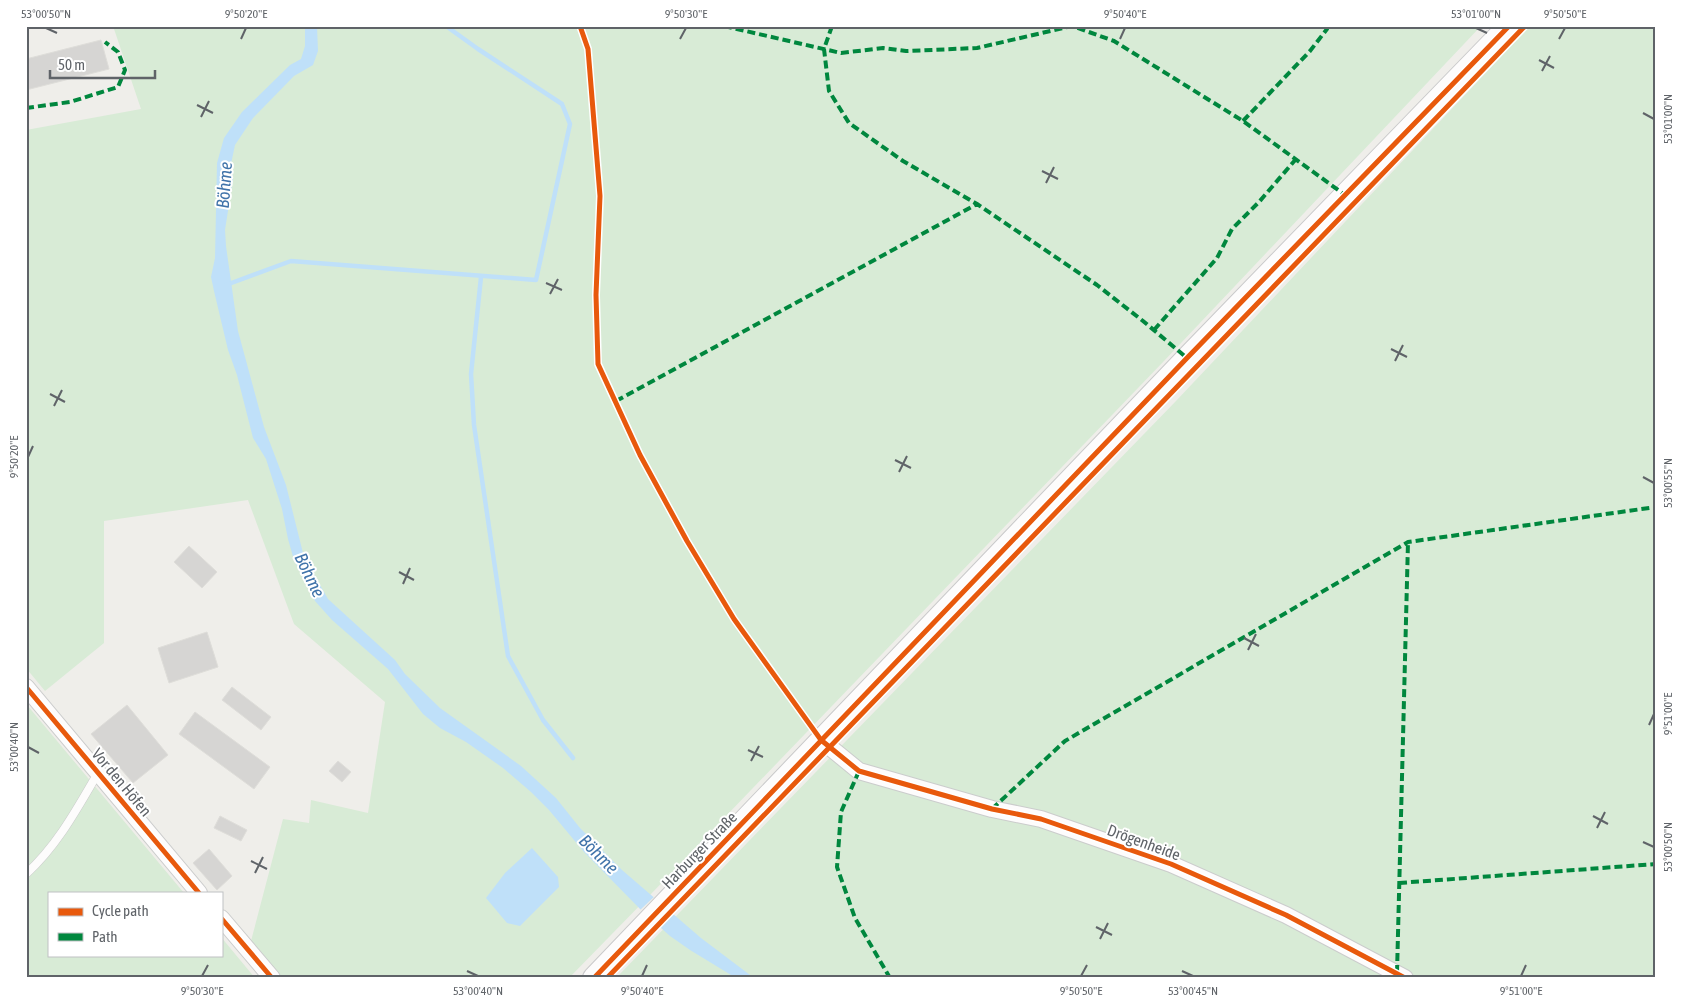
<svg xmlns="http://www.w3.org/2000/svg" width="1682" height="1004" viewBox="0 0 1682 1004" font-family="'Asap Condensed',sans-serif">
<rect width="100%" height="100%" fill="#efeeea"/>
<g fill="#d8ebd6">
<polygon points="113,26 1481,26 1164,361 651,894 569,978 283,978 251,941 283,819 309,823 311,800 368,813 385,702 294,624 248,500 104,521 104,643 45,691 26,668 26,130 141,109"/>
<polygon points="1530,26 1656,26 1656,978 616,978 1176,401"/>
<polygon points="27,705 184,893 49,893 49,955 221,955 221,937 255,978 26,978"/>
</g>
<g fill="#bfe0f9">
<polygon points="305,26 317,26 318,51 313,65 294,76 253,118 235,145 231,164 233,179 225,230 226,246 238,331 264,427 286,485 304,557 328,599 395,660 405,674 440,708 521,766 556,798 580,828 622,870 701,938 754,978 736,978 690,950 670,936 642,911 584,852 549,810 531,792 503,768 466,742 440,728 423,714 388,669 332,620 315,601 294,560 288,539 282,509 266,459 253,438 237,375 228,350 214,291 211,277 215,258 217,163 224,138 242,112 290,65 301,59 305,46"/>
<polygon points="532,848 558,877 559,887 520,926 507,923 486,898 505,873"/>
</g>
<polygon fill="#efeeea" points="656,895 676,912 659,929 639,911"/>
<g fill="none" stroke-linecap="round" stroke-linejoin="round">
<g stroke="#bfe0f9" stroke-width="4.5">
<polyline points="481,277 471,374 474,425 508,656 543,720 573,758"/>
<polyline points="226,285 291,261 536,280 570,124 562,104 478,49 446,26"/>
</g>
</g>
<g fill="#d6d5d3" stroke="#deddd9">
<polygon points="101,40 109,69 26,90 26,59"/>
<polygon points="189,546 217,572 202,588 174,562"/>
<polygon points="207,632 218,667 169,683 158,648"/>
<polygon points="232,687 271,717 261,730 222,700"/>
<polygon points="127,705 168,755 133,783 91,734"/>
<polygon points="195,712 270,767 254,789 179,734"/>
<polygon points="338,761 351,772 342,782 329,771"/>
<polygon points="220,816 247,830 241,841 214,828"/>
<polygon points="209,849 232,876 217,890 193,863"/>
</g>
<g fill="none" stroke-linecap="round" stroke-linejoin="round">
<g stroke="#cbcccc" stroke-width="9">
<path id="lane" d="M26,874C57,846 77,809 98,773"/>
</g>
<g stroke="#cbcccc" stroke-width="18">
<g id="street">
<polyline points="26,687 199,893"/>
<polyline points="821,740 859,771 992,809 1041,819 1171,864 1286,915 1405,978"/>
<polyline points="221,918 272,978"/>
</g>
</g>
<g stroke="#cacacb" stroke-width="24">
<polyline id="secondary" points="594,978 1187,358 1509,26"/>
</g>
<use href="#lane" stroke="#fdfcfc" stroke-width="8"/>
<use href="#street" stroke="#fdfcfc" stroke-width="16"/>
<use href="#secondary" stroke="#fdfcfc" stroke-width="22"/>
<g stroke="#00873e" stroke-width="4" stroke-dasharray="8 4" stroke-linecap="butt">
<polyline points="724,26 841,53 883,48 906,51 977,48 1072,26 1114,41 1243,121 1345,195"/>
<polyline points="832,26 824,49 829,91 849,123 903,161 977,204"/>
<polyline points="26,108 70,102 118,87 125,70 118,52 105,42"/>
<polyline points="1243,121 1310,51 1327,29 1327,26"/>
<polyline points="1154,330 1217,258 1232,229 1259,202 1296,159"/>
<polyline points="616,401 977,204 1097,285 1143,321 1187,358"/>
<polyline points="859,771 841,812 837,867 855,918 890,978"/>
<polyline points="992,809 1065,741 1408,542 1656,507"/>
<polyline points="1399,883 1656,864"/>
<polyline points="1397,973 1408,542"/>
</g>
<g stroke="#fff" stroke-width="8">
<g id="cycleway">
<polyline points="580,26 588,49 600,196 596,295 598,364 640,455 687,541 734,619 821,740 859,771 992,809 1041,819 1171,864 1286,915 1405,978"/>
<polyline points="26,687 199,893"/>
<polyline points="221,918 272,978"/>
<polyline points="594,978 1187,358 1509,26"/>
<polyline points="607,978 1525,26"/>
</g>
</g>
<use href="#cycleway" stroke="#e8590c" stroke-width="5"/>
</g>
<path fill="none" stroke="#5f6368" stroke-width="2" d="M46,28L57,33M1476,28L1487,33M241,39L246,28M680,39L686,28M1120,39L1125,28M1559,39L1565,28M1539,60L1554,68M1542,71L1550,56M197,105L213,113M1643,113L1654,119M201,117L209,101M1042,171L1058,179M1046,183L1054,167M546,283L562,290M550,294L558,279M1391,349L1407,357M1395,361L1403,345M50,394L65,402M54,406L62,390M28,457L33,446M895,460L911,468M899,472L907,456M1643,477L1654,483M399,572L414,580M403,584L410,568M1244,638L1259,646M1248,650L1256,634M1649,725L1654,714M28,747L39,753M748,750L763,757M751,761L759,746M1593,816L1608,824M1597,828L1605,812M1643,842L1654,847M251,861L267,869M255,873L263,857M1096,927L1112,935M1100,939L1108,923M467,971L478,976M1182,971L1193,976M202,976L208,965M642,976L647,965M1081,976L1087,965M1521,976L1526,965"/>
<g text-anchor="middle" dominant-baseline="central" stroke-width="4" stroke-linejoin="round" paint-order="stroke">
<g font-size="16" fill="#5f6368" stroke="#fff">
<text transform="translate(122 782) rotate(50)">Vor den Höfen</text>
<text transform="translate(1144 842) rotate(20)">Drögenheide</text>
<text transform="translate(699 850) rotate(-46)">Harburger Straße</text>
</g>
<g font-size="18" font-style="italic" fill="#4174aa" stroke="#fff">
<text transform="translate(224 185) rotate(-86)">Böhme</text>
<text transform="translate(310 575) rotate(64)">Böhme</text>
<text transform="translate(599 854) rotate(45)">Böhme</text>
</g>
</g>
<rect width="1682" height="1004" fill="none" stroke="#ffffff" stroke-width="55"/>
<rect x="48" y="892" width="175" height="65" fill="#ffffff" stroke="#bfc1c3"/>
<rect x="58" y="908" width="25" height="8" fill="#e8590c" stroke="#bfc1c3"/>
<text x="92" y="916" font-size="15" fill="#5f6368">Cycle path</text>
<rect x="58" y="933" width="25" height="8" fill="#00873e" stroke="#bfc1c3"/>
<text x="92" y="942" font-size="15" fill="#5f6368">Path</text>
<path d="M50 70v8h105v-8" fill="none" stroke="#5f6368" stroke-width="2.5"/>
<text x="58" y="70" font-size="15" fill="#5f6368" stroke="#ffffff" stroke-width="4" paint-order="stroke">50 m</text>
<rect x="28" y="28" width="1626" height="948" fill="none" stroke="#5f6368" stroke-width="2"/>
<g font-size="12" text-anchor="middle" fill="#5f6368">
<text x="46" y="18">53°00'50"N</text>
<text x="246" y="18">9°50'20"E</text>
<text x="686" y="18">9°50'30"E</text>
<text x="1125" y="18">9°50'40"E</text>
<text x="1476" y="18">53°01'00"N</text>
<text x="1565" y="18">9°50'50"E</text>
<text transform="translate(1668 119) rotate(-90)" y="4">53°01'00"N</text>
<text transform="translate(14 457) rotate(-90)" y="4">9°50'20"E</text>
<text transform="translate(1668 483) rotate(-90)" y="4">53°00'55"N</text>
<text transform="translate(1668 714) rotate(-90)" y="4">9°51'00"E</text>
<text transform="translate(14 747) rotate(-90)" y="4">53°00'40"N</text>
<text transform="translate(1668 847) rotate(-90)" y="4">53°00'50"N</text>
<text x="202" y="995">9°50'30"E</text>
<text x="478" y="995">53°00'40"N</text>
<text x="642" y="995">9°50'40"E</text>
<text x="1081" y="995">9°50'50"E</text>
<text x="1193" y="995">53°00'45"N</text>
<text x="1521" y="995">9°51'00"E</text>
</g>
</svg>
